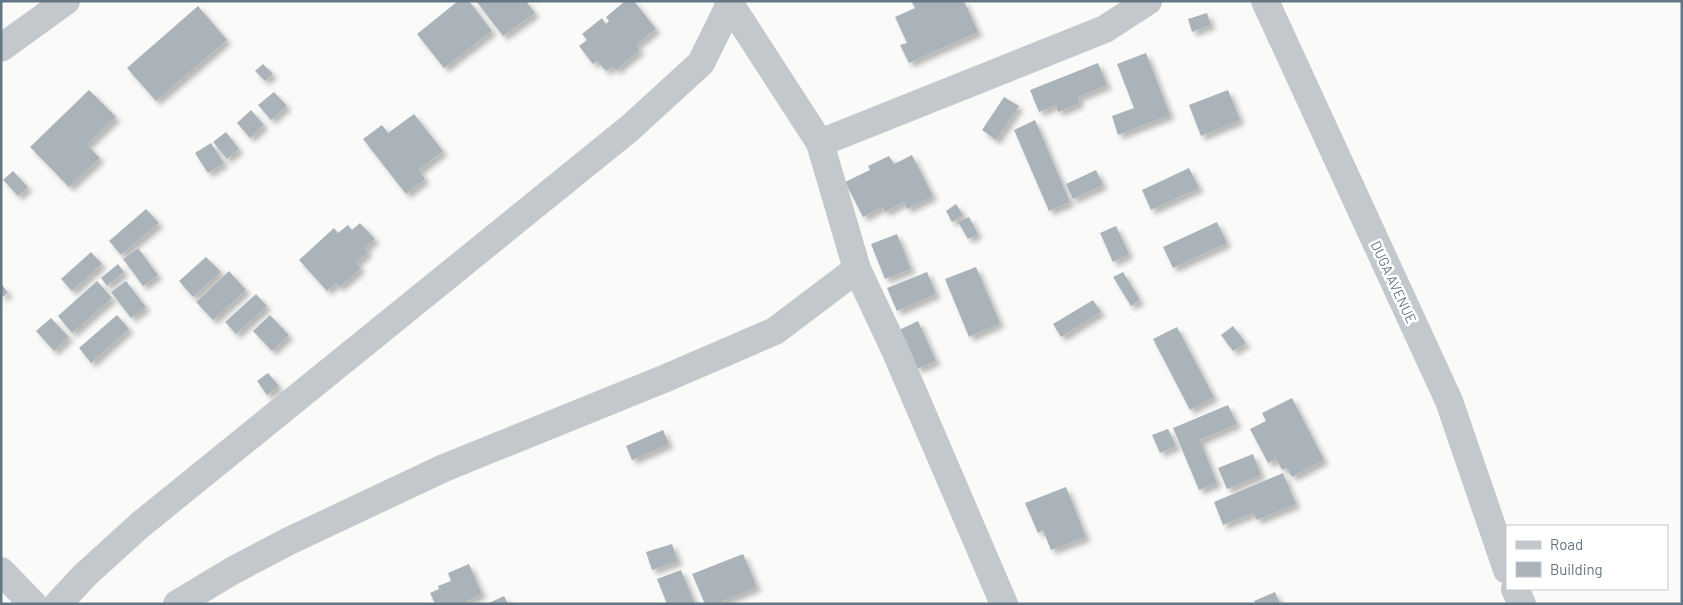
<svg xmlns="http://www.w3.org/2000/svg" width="1683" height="605" viewBox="0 0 1683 605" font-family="Barlow,sans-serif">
<defs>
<filter id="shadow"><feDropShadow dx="4.5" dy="4.5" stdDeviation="2.5" flood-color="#0004"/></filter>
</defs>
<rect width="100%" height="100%" fill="#fafaf8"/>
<g fill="#aab3b9" filter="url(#shadow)">
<polygon points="458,1 469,1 492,31 444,68 417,34"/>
<polygon points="476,1 526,1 535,13 503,36"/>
<polygon points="625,1 634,1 656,29 636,45 640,50 616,70 612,66 606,71 597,61 593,64 579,46 587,40 582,34 602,18 606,24 609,21 606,17"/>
<polygon points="911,1 964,1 978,32 909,63 900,45 907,43 895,17 915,8"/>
<polygon points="198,6 227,40 156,101 127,68"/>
<polygon points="1207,13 1211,25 1192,32 1188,19"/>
<polygon points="1146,53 1170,115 1118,135 1112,116 1134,108 1117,64"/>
<polygon points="1098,63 1107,85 1078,97 1080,103 1058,112 1056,105 1039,112 1030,90"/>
<polygon points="263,64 273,74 265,81 255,71"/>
<polygon points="89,90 116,117 87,145 100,158 69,187 30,147"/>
<polygon points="1228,90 1240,120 1201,136 1189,105"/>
<polygon points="274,92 287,106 271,120 258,105"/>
<polygon points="1004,97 1019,106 996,140 982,130"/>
<polygon points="251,110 264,125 250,138 237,123"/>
<polygon points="414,114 443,151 419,170 425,179 406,194 363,139 382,125 388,133"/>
<polygon points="1035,120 1070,202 1049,211 1014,130"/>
<polygon points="226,132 239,149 227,159 213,142"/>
<polygon points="211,143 224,163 208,173 195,153"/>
<polygon points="912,155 933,196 907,209 904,202 885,212 882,207 863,217 845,182 870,170 868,166 889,156 894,164"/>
<polygon points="1189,168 1199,188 1151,210 1142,190"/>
<polygon points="1096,170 1103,185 1073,199 1066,184"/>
<polygon points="13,171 28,187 18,196 3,180"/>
<polygon points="956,204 963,215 952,222 946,211"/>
<polygon points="146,209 159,223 121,255 109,241"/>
<polygon points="969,217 978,234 968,239 958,222"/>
<polygon points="1217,222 1227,243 1173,268 1163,247"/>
<polygon points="360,223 375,239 365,248 368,252 356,263 361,268 340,287 336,283 327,291 299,260 334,228 338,233 348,225 352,230"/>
<polygon points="1116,226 1129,254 1113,262 1100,233"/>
<polygon points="897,234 911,269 885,279 871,244"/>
<polygon points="138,248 158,275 143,286 123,259"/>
<polygon points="91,252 102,264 72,291 61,279"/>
<polygon points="206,257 221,272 193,297 179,281"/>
<polygon points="118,264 124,272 107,286 101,278"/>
<polygon points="976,267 1000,323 969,337 945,279"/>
<polygon points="229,271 246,290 213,320 196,302"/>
<polygon points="927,272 936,294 897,311 887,288"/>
<polygon points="1123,272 1140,300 1131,306 1113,277"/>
<polygon points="97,281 112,298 72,333 58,316"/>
<polygon points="126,281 146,307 131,318 111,292"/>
<polygon points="1,283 8,293 1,298"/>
<polygon points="256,294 267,306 236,334 225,322"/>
<polygon points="1093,300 1101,312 1061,337 1053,324"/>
<polygon points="117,315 129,329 91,363 79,348"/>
<polygon points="270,315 289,335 272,351 253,331"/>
<polygon points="51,318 69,337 54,351 36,331"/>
<polygon points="918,321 936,361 917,369 899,330"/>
<polygon points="1233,326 1246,343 1233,351 1221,335"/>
<polygon points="1177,327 1214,397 1190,410 1153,339"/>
<polygon points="268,373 279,386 267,395 257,381"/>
<polygon points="1292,398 1324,460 1292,477 1287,468 1282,470 1276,459 1268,463 1250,429 1266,421 1262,413"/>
<polygon points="1228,405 1237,424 1200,440 1217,483 1199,490 1173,428"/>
<polygon points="1168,429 1176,446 1160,453 1152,435"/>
<polygon points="663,430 669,444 632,460 626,446"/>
<polygon points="1253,454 1261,475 1227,489 1218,468"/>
<polygon points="1283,473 1296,504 1257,520 1253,513 1223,525 1214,502"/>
<polygon points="1066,487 1086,537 1051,550 1043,530 1038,533 1025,503"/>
<polygon points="672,544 678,561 652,570 646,552"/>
<polygon points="743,554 757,587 716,604 705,604 692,574"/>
<polygon points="469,564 482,594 461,604 435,604 430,593 439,589 438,586 451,581 448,573"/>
<polygon points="681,570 695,604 667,604 657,579"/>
<polygon points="1275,592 1280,604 1256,604 1254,601"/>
<polygon points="504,596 508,604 487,604"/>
</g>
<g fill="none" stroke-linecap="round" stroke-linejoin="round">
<g stroke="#c3c8cc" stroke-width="28">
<polyline points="728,1 820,143 857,269 895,350 1004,604"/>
<polyline points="1265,1 1449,401 1507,570"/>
<polyline points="1,48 66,1"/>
<polyline points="820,143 1105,29 1148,1"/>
<polyline points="1,571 33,604"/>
<polyline points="1515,589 1522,604"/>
<polyline points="58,604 85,575 140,525 630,128 701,63 730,4"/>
<polyline points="177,604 232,571 289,541 444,468 666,378 775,331 857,269"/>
</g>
</g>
<g text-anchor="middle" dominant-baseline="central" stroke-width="5" stroke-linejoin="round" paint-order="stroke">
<g font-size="14" fill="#647683" stroke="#fff">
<text transform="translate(1394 282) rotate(65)">DUGA AVENUE</text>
</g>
</g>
<rect width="1683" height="605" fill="none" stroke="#647683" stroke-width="5"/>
<rect x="1506" y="525" width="162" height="65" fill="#ffffff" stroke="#c1c8cd"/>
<rect x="1516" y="541" width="25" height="8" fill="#c3c8cc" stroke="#c1c8cd"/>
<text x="1550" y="550" font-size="15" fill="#647683">Road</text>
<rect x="1516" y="562" width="25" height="15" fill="#aab3b9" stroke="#c1c8cd"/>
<text x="1550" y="575" font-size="15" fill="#647683">Building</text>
</svg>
